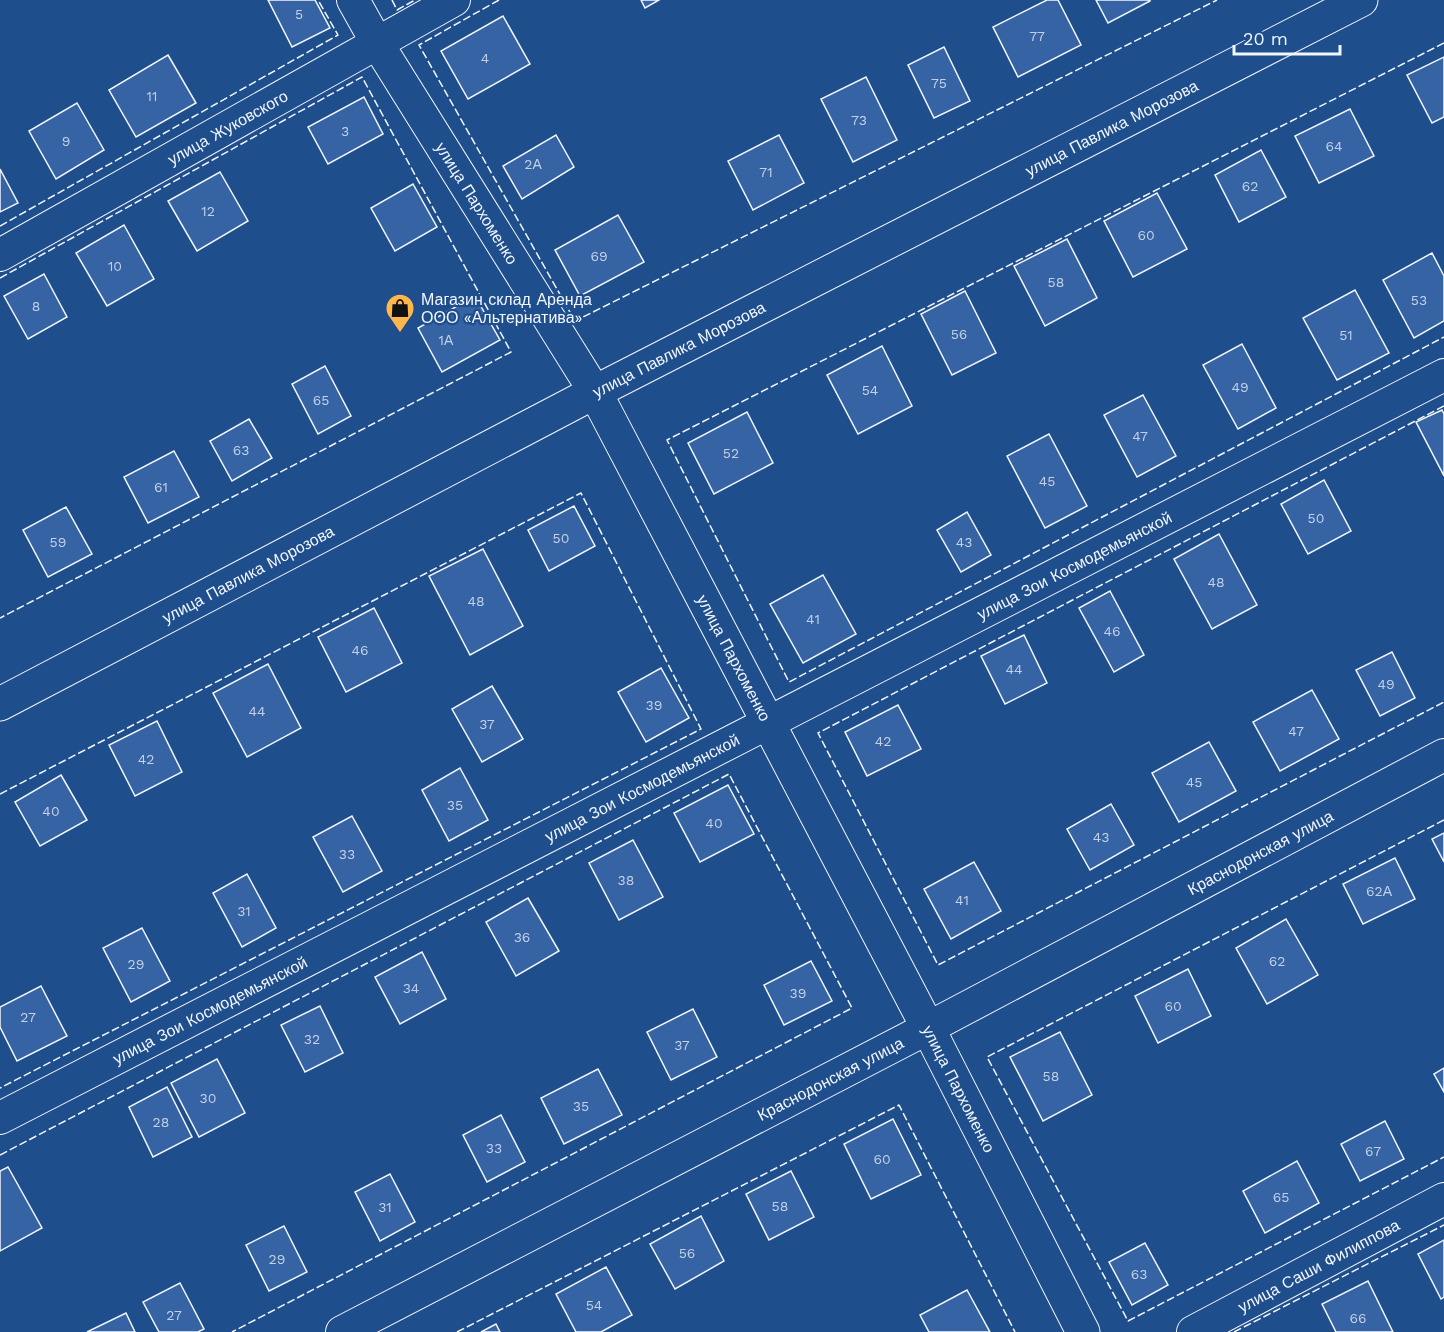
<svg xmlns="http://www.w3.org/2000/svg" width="1444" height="1332" viewBox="0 0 1444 1332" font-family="'Work Sans',sans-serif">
<rect width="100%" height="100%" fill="#1f4e8c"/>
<g fill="#3563a3" stroke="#f2f6ff" stroke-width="1.5">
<polygon points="268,0 315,0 330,28 292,47"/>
<polygon points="641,0 659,0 645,8"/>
<polygon points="1047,0 1058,0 1081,45 1018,77 993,27"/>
<polygon points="1096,0 1150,0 1150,1 1108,23"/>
<polygon points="503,16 530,64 468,99 441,51"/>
<polygon points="944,47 970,101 934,118 908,65"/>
<polygon points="168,55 196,103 136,137 109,90"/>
<polygon points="1444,57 1444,117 1432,123 1407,75"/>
<polygon points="866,77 897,140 853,162 821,99"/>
<polygon points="364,97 383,134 328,164 308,127"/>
<polygon points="77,103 104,150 56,179 29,131"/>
<polygon points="1350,109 1374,156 1319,183 1295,136"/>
<polygon points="556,135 574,167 522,199 503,166"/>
<polygon points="779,135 804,183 753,210 728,161"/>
<polygon points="1261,150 1286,197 1239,222 1215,175"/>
<polygon points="0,169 18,203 0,212"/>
<polygon points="220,172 248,221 197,251 168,201"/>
<polygon points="413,184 437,227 395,251 371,208"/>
<polygon points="1157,193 1187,249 1133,277 1104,221"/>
<polygon points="618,215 644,262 580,296 555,250"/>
<polygon points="124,225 154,279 107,306 76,253"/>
<polygon points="1067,239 1097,298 1045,326 1014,266"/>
<polygon points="1432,253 1444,276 1444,321 1414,338 1383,280"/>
<polygon points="44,274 67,317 28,339 4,296"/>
<polygon points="1355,290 1389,353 1337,380 1303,318"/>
<polygon points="965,291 996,353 952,375 921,314"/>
<polygon points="475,296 500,340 442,372 418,328"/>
<polygon points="1242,344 1276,408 1238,429 1203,365"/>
<polygon points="882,346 912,406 858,434 827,375"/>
<polygon points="325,366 351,416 318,434 292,384"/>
<polygon points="1143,395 1176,456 1137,477 1104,415"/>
<polygon points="1442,410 1444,414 1444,476 1416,422"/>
<polygon points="747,412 773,463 714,494 688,443"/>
<polygon points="249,419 272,458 232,481 210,441"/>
<polygon points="1049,434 1087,506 1045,528 1007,456"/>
<polygon points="174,451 199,497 148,523 124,477"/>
<polygon points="1324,480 1351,531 1308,554 1281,504"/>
<polygon points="574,506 595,546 549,571 528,530"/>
<polygon points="66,507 92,554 48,577 23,530"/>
<polygon points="967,512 991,555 961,572 937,530"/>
<polygon points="1219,534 1257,605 1212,629 1174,559"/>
<polygon points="483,549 523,626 470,655 429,576"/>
<polygon points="823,575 856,634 803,663 770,604"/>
<polygon points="1110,591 1144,655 1114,672 1079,608"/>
<polygon points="374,608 402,663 346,692 318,637"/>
<polygon points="1024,635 1047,683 1005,704 981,656"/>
<polygon points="1392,652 1415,698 1380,716 1356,670"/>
<polygon points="268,664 301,728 247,757 213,693"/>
<polygon points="661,668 689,718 646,742 618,692"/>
<polygon points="492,686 523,739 482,762 452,709"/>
<polygon points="1312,690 1339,739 1280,771 1253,722"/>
<polygon points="898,705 921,749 867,776 845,732"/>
<polygon points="157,721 182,772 135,796 109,745"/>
<polygon points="1209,742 1236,791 1179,822 1152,773"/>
<polygon points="460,768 488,820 449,841 422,790"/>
<polygon points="61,775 87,820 40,846 15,802"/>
<polygon points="728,785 754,834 700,862 674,813"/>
<polygon points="1111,804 1134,845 1090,870 1067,829"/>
<polygon points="352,816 382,871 343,892 313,837"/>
<polygon points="1444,833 1444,862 1432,839"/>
<polygon points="633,840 663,897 619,920 589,863"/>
<polygon points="1395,858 1415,899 1363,924 1343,884"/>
<polygon points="974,862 1001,911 951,939 924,889"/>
<polygon points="247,874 276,928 242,947 213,893"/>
<polygon points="528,898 559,951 516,976 486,922"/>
<polygon points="1286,919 1318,975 1267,1004 1236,948"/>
<polygon points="142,928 170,981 131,1002 103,948"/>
<polygon points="422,952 446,999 400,1024 375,977"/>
<polygon points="811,961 832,1001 784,1025 764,985"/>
<polygon points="1188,969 1211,1016 1158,1043 1135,996"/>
<polygon points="41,986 67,1036 17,1061 0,1027 0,1007"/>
<polygon points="320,1006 343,1053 305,1072 281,1025"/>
<polygon points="693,1009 717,1057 671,1080 647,1032"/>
<polygon points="1060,1032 1092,1095 1043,1121 1010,1057"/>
<polygon points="217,1059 245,1113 199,1137 171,1083"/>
<polygon points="1444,1068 1444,1092 1434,1074"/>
<polygon points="598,1069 622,1115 564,1144 541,1098"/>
<polygon points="167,1087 192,1137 153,1157 129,1107"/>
<polygon points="501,1115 525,1162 487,1182 463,1135"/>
<polygon points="893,1119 921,1175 871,1199 844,1144"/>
<polygon points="1385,1121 1404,1159 1360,1181 1341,1144"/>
<polygon points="1297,1161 1319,1203 1265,1233 1243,1191"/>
<polygon points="8,1167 42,1228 0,1251 0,1171"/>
<polygon points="791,1171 814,1217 769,1240 746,1194"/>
<polygon points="390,1174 415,1222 380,1241 355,1192"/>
<polygon points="701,1216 724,1261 675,1289 650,1244"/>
<polygon points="284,1226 307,1272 269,1291 246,1245"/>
<polygon points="1444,1240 1444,1297 1441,1299 1418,1254"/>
<polygon points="1145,1243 1168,1285 1132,1305 1109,1262"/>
<polygon points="606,1267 632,1315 601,1332 576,1332 556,1294"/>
<polygon points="1368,1281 1393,1332 1336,1332 1322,1304"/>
<polygon points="180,1283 204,1329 198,1332 159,1332 143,1302"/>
<polygon points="967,1290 990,1332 929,1332 920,1315"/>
<polygon points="126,1313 135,1332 87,1332"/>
<polygon points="496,1324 500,1332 481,1332"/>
</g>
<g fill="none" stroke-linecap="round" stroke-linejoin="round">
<g stroke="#f2f6ff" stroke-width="34">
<g id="street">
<path id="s1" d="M353,0L377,43L595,392"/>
<path id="s2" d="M0,255L454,0"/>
<path id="s3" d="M0,1118L1444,375"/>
<path id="s4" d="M342,1332L928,1028L1444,755"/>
<path id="s5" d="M1193,1332L1444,1199"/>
</g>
</g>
<g stroke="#f2f6ff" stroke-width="35">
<g id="secondary">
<path id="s6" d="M595,392L928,1028L1083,1332"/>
<path id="s7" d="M0,704L595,392L1361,0"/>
</g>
</g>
<use href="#street" stroke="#1f4e8c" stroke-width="32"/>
<use href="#secondary" stroke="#1f4e8c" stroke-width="33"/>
<g stroke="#f2f6ff" stroke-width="1.5" stroke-dasharray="8 3" stroke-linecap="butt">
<polyline points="392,0 397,10 415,0"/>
<polyline points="499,0 419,45 575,321 1217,0"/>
<polyline points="1444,43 667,440 789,682 1444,337"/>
<polyline points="0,226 338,35 318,0"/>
<polyline points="0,278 362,77 511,352 0,618"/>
<polyline points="1444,406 818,733 938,965 1444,702"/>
<polyline points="0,794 581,493 701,729 0,1088"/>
<polyline points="1444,820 987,1057 1128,1321 1444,1157"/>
<polyline points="0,1155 729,774 852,1008 232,1332"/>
<polyline points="457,1332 899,1105 1015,1332"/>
<polyline points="1234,1332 1444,1225"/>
</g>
</g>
<defs>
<g id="shop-pin" transform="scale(1.5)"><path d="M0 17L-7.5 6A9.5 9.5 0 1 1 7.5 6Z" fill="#ffb74d" stroke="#1f4e8c"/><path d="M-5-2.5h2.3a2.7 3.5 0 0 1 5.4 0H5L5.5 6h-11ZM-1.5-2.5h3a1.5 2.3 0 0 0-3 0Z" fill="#111"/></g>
</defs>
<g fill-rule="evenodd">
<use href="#shop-pin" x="400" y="308"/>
</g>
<g text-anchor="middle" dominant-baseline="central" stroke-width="4.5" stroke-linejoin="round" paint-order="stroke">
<g font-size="14" fill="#c3d1e8">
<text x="299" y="14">5</text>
<text x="1037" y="36">77</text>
<text x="485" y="58">4</text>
<text x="939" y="83">75</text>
<text x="152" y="96">11</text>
<text x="859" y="120">73</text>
<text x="345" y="131">3</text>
<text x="66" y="141">9</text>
<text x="1334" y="146">64</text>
<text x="533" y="164">2А</text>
<text x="766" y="172">71</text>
<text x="1250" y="186">62</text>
<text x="208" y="211">12</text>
<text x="1146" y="235">60</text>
<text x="599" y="256">69</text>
<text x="115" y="266">10</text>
<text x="1056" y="282">58</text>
<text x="1419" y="300">53</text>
<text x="36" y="306">8</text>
<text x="959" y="334">56</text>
<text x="1346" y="335">51</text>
<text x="446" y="340">1А</text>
<text x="1240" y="387">49</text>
<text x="870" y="390">54</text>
<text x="321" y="400">65</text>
<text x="1140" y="436">47</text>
<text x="241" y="450">63</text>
<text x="731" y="453">52</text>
<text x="1047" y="481">45</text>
<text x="161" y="487">61</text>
<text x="1316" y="518">50</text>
<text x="561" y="538">50</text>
<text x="58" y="542">59</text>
<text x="964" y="542">43</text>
<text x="1216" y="582">48</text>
<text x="476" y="601">48</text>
<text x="813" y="619">41</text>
<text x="1112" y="631">46</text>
<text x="360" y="650">46</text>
<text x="1014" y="669">44</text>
<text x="1386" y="684">49</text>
<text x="654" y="705">39</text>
<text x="257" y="711">44</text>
<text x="487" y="724">37</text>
<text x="1296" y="731">47</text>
<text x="883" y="741">42</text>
<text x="146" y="759">42</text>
<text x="1194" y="782">45</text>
<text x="455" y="805">35</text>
<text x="51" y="811">40</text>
<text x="714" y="823">40</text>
<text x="1101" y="837">43</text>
<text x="347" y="854">33</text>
<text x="626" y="880">38</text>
<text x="1379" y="891">62А</text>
<text x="962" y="900">41</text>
<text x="244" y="911">31</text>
<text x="522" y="937">36</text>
<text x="1277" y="961">62</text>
<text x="136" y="964">29</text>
<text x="411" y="988">34</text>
<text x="798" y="993">39</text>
<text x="1173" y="1006">60</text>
<text x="28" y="1017">27</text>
<text x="312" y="1039">32</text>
<text x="682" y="1045">37</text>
<text x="1051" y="1076">58</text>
<text x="208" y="1098">30</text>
<text x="581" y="1106">35</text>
<text x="161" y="1122">28</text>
<text x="494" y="1148">33</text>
<text x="1373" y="1151">67</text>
<text x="882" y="1159">60</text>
<text x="1281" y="1197">65</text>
<text x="780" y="1206">58</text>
<text x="385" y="1207">31</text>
<text x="687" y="1253">56</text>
<text x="277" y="1259">29</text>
<text x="1139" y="1274">63</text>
<text x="594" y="1305">54</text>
<text x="174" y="1315">27</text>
<text x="1358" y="1318">66</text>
</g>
<g font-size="16" fill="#f2f6ff" stroke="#1f4e8c">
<text stroke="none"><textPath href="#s2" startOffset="261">улица Жуковского</textPath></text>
<text stroke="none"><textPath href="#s7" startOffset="1252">улица Павлика Морозова</textPath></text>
<text stroke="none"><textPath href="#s1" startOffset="238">улица Пархоменко</textPath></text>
<text stroke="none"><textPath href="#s7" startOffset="766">улица Павлика Морозова</textPath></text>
<text stroke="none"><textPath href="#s3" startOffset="1208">улица Зои Космодемьянской</textPath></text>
<text stroke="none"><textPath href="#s7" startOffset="280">улица Павлика Морозова</textPath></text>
<text stroke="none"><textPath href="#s6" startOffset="300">улица Пархоменко</textPath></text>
<text stroke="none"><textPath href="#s3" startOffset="722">улица Зои Космодемьянской</textPath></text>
<text stroke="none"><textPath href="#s4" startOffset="1036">Краснодонская улица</textPath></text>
<text stroke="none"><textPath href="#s3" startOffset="236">улица Зои Космодемьянской</textPath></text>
<text stroke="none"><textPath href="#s4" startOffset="550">Краснодонская улица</textPath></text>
<text stroke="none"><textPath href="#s6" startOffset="786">улица Пархоменко</textPath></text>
<text stroke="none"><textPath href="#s5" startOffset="142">улица Саши Филиппова</textPath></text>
</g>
<g font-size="16" fill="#f2f6ff" stroke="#1f4e8c" text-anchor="start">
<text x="421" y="299">Магазин склад Аренда<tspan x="421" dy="18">ООО «Альтернатива»</tspan></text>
</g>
</g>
<path d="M1234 45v9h106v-9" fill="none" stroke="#f2f6ff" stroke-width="3"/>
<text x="1243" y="45" font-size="18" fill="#f2f6ff" stroke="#1f4e8c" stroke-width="4.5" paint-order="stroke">20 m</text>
</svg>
